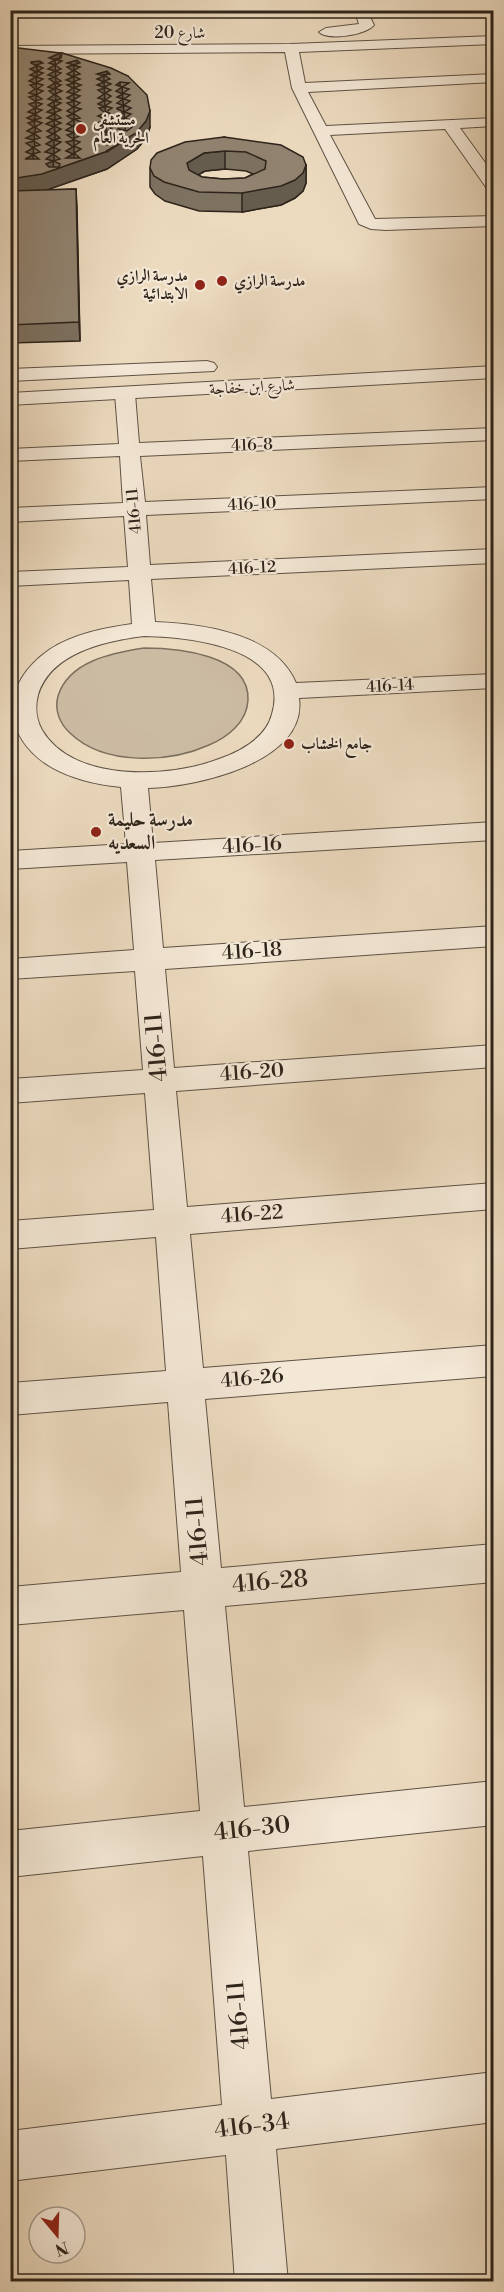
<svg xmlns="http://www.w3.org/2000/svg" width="504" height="2292" viewBox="0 0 504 2292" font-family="'Libre Bodoni',Amiri,serif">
<rect width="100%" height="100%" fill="#ecdabf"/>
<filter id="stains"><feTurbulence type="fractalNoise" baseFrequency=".00333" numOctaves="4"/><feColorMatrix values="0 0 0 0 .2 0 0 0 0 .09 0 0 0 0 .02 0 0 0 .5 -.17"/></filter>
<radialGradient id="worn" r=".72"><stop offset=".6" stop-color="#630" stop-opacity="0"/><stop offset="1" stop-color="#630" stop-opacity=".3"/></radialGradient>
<path fill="#ccbba3" stroke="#7d705f" stroke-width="1.5" d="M144,648C176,648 250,654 248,700C247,722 228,737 209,745C169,763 104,766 70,733C60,724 54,710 58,696C69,661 112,653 144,648Z"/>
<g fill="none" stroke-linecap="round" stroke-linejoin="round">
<g stroke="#5e5244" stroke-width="2">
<g id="minor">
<path d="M366,10H451L445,14L370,17L374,25C366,35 328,41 319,32L326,28L359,24L356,15Z"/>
<polygon points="494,36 494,44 299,52 305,83 494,74 494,82 308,92 326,126 494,118 494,126 460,128 494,175 494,192 488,190 445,129 330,135 375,219 494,216 494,226 386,230 371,229 359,224 292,88 285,52 10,54 10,46 291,44"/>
<path d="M125,388L132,390L135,394L139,443L494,428V440L140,456L145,502L494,487V499L146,515L150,565L494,549V563L151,579L155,622C203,624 275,633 296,683L494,674V688L299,698C308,763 194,787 148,788L153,843L494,822V840L155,860L163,948L494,926V946L165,969L174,1068L494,1045V1067L176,1091L187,1207L494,1183V1209L190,1234L203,1368L494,1345V1376L205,1399L221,1568L494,1544V1582L225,1606L244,1807L494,1781V1825L248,1851L271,2099L494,2072V2122L276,2149L288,2282H235L226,2155L10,2181V2131L222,2105L203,1856L10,1877V1831L200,1811L184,1610L10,1625V1587L181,1572L168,1402L10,1415V1383L166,1371L156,1237L10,1249V1221L154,1210L145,1093L10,1103V1079L143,1070L135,971L10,979V959L134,950L127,862L10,869V851L126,844L121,787C98,785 72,779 51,767C0,736 1,683 49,650C73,634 104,628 132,624L129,580L10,586V572L128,567L124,516L10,522V508L123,503L120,456L10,461V449L119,444L115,394L118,390ZM144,636C187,637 292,646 272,714C266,738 241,751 219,759C170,778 73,783 42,730C36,719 35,706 38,695C51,652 106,641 144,636Z"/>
</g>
</g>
<g stroke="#5e5244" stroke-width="2">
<g id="tertiary">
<polygon points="207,361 214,363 217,367 214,371 10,381 10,369"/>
<polygon points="494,366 494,378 10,405 10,393"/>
</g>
</g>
<use href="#minor" fill="#f3e7d5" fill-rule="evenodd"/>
<use href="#tertiary" fill="#f3e7d5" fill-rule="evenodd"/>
</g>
<g fill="#7d7160" stroke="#2e241b" stroke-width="1.5" fill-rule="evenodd">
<polygon points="10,10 118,10 117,14 74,15 74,12"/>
<polygon points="10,47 60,58 61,58 62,53 128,76 150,127 147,137 137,149 107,169 45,190 76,189 80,341 10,343"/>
<path d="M224,137L306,165V183L303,191L295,198L281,205L242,212L199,211L165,201L155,194L150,187V168ZM225,169L246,171L253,174L245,178L223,179L202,177L198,175L205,171Z"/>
</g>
<g fill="#665c4e" stroke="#2e241b" stroke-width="1.5">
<polygon points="60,53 60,61 55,59 56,83 55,83 56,99 55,101 54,101 55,120 54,120 55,133 55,140 54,140 54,161 53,161 54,170 66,165 67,63 77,60 77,66 74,65 74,163 99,154 97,74 107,71 107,77 104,75 104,81 107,152 119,144 116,85 120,82 120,88 122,87 126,139 150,111 150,127 147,137 137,149 107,169 44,191 10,196 10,179 46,164 49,58"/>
<polygon points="40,61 41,67 37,66 37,77 36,77 37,83 36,83 37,96 36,95 36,108 35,108 36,115 35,114 35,121 34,120 36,135 34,133 35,148 33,147 34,155 33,154 34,172 25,159 31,62"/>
<polygon points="225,151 225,169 205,171 187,181 187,163 204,153"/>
<polygon points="306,165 306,183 303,191 295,198 281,205 242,212 242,193"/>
<polygon points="76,189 77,207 80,341 79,322"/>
</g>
<g fill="#918370" stroke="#2e241b" stroke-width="1.5" fill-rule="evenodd">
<path d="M10,47L60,53L49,58L55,60L49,63L55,65L48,69L55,71L48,75L55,77L49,79L55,83L48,87L54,89L49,91L54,95L48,99L55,101L48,105L54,108L47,112L54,114L47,118L54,120L46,124L54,127L47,131L53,134L47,137L53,140L46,144L53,147L45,152L53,154L46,159L53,161L46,164L49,167H59L60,164L53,161L60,159L53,154L60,150L53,147L61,142L54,140L60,138L54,133L61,129L54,126L61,123L54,120L61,118L54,113L61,110L54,107L61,103L54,101L61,99L55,94L62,91L55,88L61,85L55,83L61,81L55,77L61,73L55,71L61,69L55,65L62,61L55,59L61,58L62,53L111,68L128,76L147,95L150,111L146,121L136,133L105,152L42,174L10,179ZM77,60L80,63L73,65L80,67L74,70L80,74L73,76L80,79L73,82L81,85L74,88L80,90L74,94L80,96L73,100L80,103L74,107L81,109L73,113L80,118L74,119L81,122L74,126L81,128L73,132L81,135L73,139L67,135L74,133L66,130L73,126L67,124L73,120L67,116L73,114L67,111L73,107L67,103L74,101L67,98L74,94L67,92L73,88L67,85L74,83L66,80L73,77L67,74L73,71L67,67L74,65L67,63ZM40,61L43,63L36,65L43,68L37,71L43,73L36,77L43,79L36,83L43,85L37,89L43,91L36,95L42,99L35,101L29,97L36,95L29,93L35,89L30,85L36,84L29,81L36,77L30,75L36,72L30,69L37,66L31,63V62ZM107,71L110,74L104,75L110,79L104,81L111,84L104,87L111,90L105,93L111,96L105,100L111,102L105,106L112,108L106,112L112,114L106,118L113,121L105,125L112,128L106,132L113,134L106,139L113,141L108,145L99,143L106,139L99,136L105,132L99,128L106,126L98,123L105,119L98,116L105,113L99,108L105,107L98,104L105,100L98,98L104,94L98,90L105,88L97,85L104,82L97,79L104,76L97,74ZM120,82L129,83L122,87L129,89L123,93L130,95L124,99L130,101L124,105L131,108L124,112L131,114L125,118L132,121L124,125L132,127L127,131L118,129L125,125L118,123L124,119L117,116L124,112L117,109V108L124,106L117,103L123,99L117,97L123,94L116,91L122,87L116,85ZM36,102L42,104L35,108L42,110L35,114L41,118L34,120L42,123L35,127L41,131L34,133L40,138L33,140L26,138L34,134L27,131L34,127L28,123L34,121L27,118L35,114L28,112L35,108L29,104ZM74,140L80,142L74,146L81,149L74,153L80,158H66L73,154L66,151L73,147L66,142ZM34,141L40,145L33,147L40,152L33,154L39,159H25L33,155L26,152L33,148L26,143Z"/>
<path d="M224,137L281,145L303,157L306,165L303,173L295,180L281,186L242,193L199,192L164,182L154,176L150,168L151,160L157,153L185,142ZM225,151L246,152L266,161L265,169L245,178L223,179L202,177L189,170L187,163L204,153Z"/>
<polygon points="76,189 79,322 10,325 10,191"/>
</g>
<g fill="#8f2418" stroke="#f3e7d5" stroke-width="2">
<circle cx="81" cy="129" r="6"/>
<circle cx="222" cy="281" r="6"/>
<circle cx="200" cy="285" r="6"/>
<circle cx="289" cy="744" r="6"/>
<circle cx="96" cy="832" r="6"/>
</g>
<g text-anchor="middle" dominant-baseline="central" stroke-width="4.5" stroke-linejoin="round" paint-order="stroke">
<g font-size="16" fill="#2e241b" stroke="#f3e7d5">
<text x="180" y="33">شارع 20</text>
<text transform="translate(252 387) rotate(-3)">شارع ابن خفاجة</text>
<text transform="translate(252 445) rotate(-2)">416-8</text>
<text transform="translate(252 504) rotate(-3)">416-10</text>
<text transform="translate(134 511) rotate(-95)">416-11</text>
<text transform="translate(252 568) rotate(-3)">416-12</text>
<text transform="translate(390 686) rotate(-3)">416-14</text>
</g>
<g font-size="16" font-weight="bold" fill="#2e241b" stroke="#f3e7d5" text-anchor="start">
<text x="93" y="120">مستشفى<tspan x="93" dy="18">الحرية العام</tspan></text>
<text x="188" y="276" text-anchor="end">مدرسة الرازي<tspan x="188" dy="18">الابتدائية</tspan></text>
<text x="234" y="281">مدرسة الرازي</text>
<text x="301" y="744">جامع الخشاب</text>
</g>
<g font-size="20" font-weight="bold" fill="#2e241b" stroke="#f3e7d5" text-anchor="start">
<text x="108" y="820">مدرسة حليمة<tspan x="108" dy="23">السعديه</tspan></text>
</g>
<g font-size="20" fill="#2e241b" stroke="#f3e7d5">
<text transform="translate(252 846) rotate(-3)">416-16</text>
<text transform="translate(252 952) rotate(-4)">416-18</text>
<text transform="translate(252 1073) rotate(-4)">416-20</text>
<text transform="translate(252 1215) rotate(-4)">416-22</text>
<text transform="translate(252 1379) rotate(-5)">416-26</text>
</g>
<g font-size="24" fill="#2e241b" stroke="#f3e7d5">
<text transform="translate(157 1047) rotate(-95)">416-11</text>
<text transform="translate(198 1531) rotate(-95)">416-11</text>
<text transform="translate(270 1582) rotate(-5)">416-28</text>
<text transform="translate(252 1829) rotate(-6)">416-30</text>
<text transform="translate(239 2015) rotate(-95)">416-11</text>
<text transform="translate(252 2126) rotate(-7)">416-34</text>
</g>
</g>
<rect width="504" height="2292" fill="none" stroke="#ecdabf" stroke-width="36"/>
<rect x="12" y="12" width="480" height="2268" fill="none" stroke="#2e241b" stroke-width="3"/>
<rect x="18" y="18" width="468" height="2256" fill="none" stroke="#2e241b" stroke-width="1.5"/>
<g transform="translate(57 2235) rotate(161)"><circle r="28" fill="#f3e7d5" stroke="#a4998b" stroke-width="1.5"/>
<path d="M0-4.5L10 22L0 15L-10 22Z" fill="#8f2418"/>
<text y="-9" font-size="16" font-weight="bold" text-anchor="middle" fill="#2e241b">N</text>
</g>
<rect width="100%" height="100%" filter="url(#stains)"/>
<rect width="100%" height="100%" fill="url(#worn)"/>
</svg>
